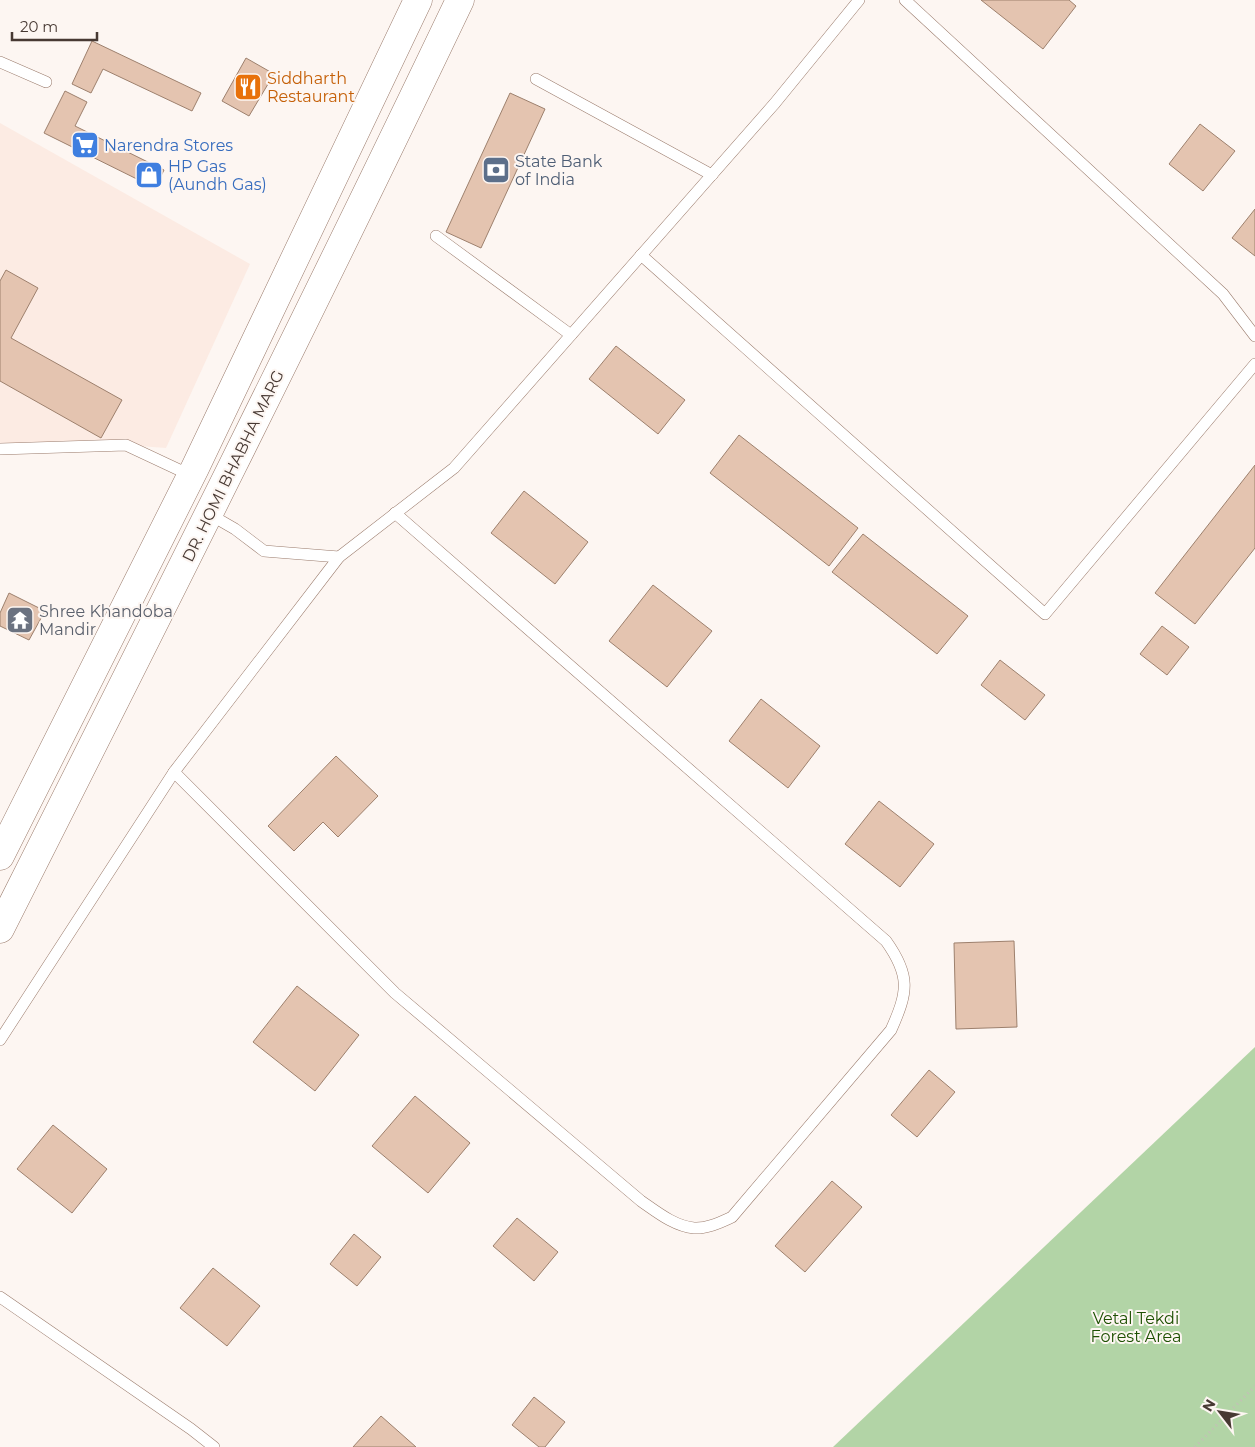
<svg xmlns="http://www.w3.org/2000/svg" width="1255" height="1447" viewBox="0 0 1255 1447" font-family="Montserrat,sans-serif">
<rect width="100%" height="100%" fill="#fdf6f2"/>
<polygon fill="#fcebe3" points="0,123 250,264 166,448 126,445 0,449"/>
<polygon fill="#b2d4a6" points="1255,1047 1255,1447 833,1447"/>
<g fill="#e4c4b0" stroke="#9d806d">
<polygon points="981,0 1069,0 1076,6 1043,49"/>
<polygon points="92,41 201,93 192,111 103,69 91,93 72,84"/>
<polygon points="246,58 274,74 249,116 222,101"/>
<polygon points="65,91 87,102 75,126 164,170 155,188 44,133"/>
<polygon points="510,93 545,109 481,248 446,232"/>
<polygon points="1200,124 1235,151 1203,191 1169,164"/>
<polygon points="1255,209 1255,256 1232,238"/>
<polygon points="6,270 38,288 11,338 122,400 101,438 0,381 0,281"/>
<polygon points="616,346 685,400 658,434 589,379"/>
<polygon points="739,435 858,528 829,566 710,473"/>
<polygon points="1255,465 1255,548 1195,624 1155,593"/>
<polygon points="524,491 588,542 555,584 491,533"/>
<polygon points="863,534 968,616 937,654 832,572"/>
<polygon points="653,585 712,631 667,687 609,641"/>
<polygon points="9,593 45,611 29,640 0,626 0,613"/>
<polygon points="1162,626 1189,647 1167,675 1140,654"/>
<polygon points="1000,660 1045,695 1025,720 981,685"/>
<polygon points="761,699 820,746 788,788 729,741"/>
<polygon points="336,756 378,796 338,837 323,822 294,851 268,826"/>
<polygon points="879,801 934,844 900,887 845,844"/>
<polygon points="1014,941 1017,1027 956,1029 954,943"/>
<polygon points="297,986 359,1035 315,1091 253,1042"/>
<polygon points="929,1070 955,1092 917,1137 891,1115"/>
<polygon points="415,1096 470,1143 428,1193 372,1146"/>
<polygon points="53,1125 107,1169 72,1213 17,1169"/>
<polygon points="832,1181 862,1207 805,1272 775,1246"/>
<polygon points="517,1218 558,1252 534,1281 493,1246"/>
<polygon points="354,1234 381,1257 357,1286 330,1264"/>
<polygon points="213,1268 260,1306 227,1346 180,1308"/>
<polygon points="534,1397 565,1422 545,1447 539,1447 512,1425"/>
<polygon points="381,1416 416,1447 353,1447"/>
</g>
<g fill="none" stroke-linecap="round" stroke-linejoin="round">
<g stroke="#9a7b6c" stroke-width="12">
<g id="service">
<polyline points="905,0 1223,294 1255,336"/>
<polyline points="0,62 46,82"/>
<polyline points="536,79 712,175"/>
<polyline points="436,236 571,335"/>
<polyline points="641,255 1045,614 1255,364"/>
<polyline points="0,449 126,445 190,475"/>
<polyline points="209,514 235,529 264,551 339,557 454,468 775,103 859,0"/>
<path d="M339,557L174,772L395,993L641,1201C657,1212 674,1226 694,1228C707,1229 721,1222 732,1217L891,1030C908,992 911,976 886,941L395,513"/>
<polyline points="0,1040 174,772"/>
<polyline points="0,1297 191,1429 214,1447"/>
</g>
</g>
<g stroke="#9a7b6c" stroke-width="29">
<g id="secondary">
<polyline points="0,856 195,468 418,0"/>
<path d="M0,929C156,620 311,312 460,0"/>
</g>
</g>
<polyline stroke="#c6bdb8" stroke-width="3" stroke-dasharray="1 4" stroke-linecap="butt" points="1195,1447 1255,1386"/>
<use href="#service" stroke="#fff" stroke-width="11"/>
<use href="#secondary" stroke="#fff" stroke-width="28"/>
</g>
<defs>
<g id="restaurant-square" transform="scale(1.4375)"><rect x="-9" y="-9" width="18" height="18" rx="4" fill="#e8710a" stroke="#fdf6f2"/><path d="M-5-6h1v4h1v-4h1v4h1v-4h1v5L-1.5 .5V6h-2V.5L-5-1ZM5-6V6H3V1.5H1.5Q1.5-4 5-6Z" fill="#fff"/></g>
<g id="supermarket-square" transform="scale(1.4375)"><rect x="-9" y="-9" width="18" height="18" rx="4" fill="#3f7fe0" stroke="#fdf6f2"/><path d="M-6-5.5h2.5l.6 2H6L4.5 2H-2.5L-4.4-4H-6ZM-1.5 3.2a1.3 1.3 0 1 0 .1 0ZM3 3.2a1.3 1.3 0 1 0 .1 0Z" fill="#fff"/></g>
<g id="bank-square" transform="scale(1.4375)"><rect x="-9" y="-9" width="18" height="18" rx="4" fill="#5c6f8a" stroke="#fdf6f2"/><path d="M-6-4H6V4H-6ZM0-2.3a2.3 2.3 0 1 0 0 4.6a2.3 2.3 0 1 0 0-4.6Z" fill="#fff"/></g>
<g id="shop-square" transform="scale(1.4375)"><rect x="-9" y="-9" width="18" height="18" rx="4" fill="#3f7fe0" stroke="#fdf6f2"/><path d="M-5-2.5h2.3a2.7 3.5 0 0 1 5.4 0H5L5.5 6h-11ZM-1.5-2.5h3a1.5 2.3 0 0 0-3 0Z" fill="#fff"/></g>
<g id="temple-square" transform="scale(1.4375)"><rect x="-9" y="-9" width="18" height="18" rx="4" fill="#6b7280" stroke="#fdf6f2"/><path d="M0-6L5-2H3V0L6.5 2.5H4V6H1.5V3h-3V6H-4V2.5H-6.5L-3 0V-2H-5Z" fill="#fff"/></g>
</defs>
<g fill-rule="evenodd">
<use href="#restaurant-square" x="248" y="87"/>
<use href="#supermarket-square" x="85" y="145"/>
<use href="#bank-square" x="496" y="170"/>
<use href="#shop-square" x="149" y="175"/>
<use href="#temple-square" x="20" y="620"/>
</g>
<g text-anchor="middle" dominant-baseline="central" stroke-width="4" stroke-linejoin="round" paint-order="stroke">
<g font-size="16" fill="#c56008" stroke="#fdf6f2" text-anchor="start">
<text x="267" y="78">Siddharth<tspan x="267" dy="18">Restaurant</tspan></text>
</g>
<g font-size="16" fill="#366cbe" stroke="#fdf6f2" text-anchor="start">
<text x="104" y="145">Narendra Stores</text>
<text x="168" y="166">HP Gas<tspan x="168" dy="18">(Aundh Gas)</tspan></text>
</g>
<g font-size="16" fill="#4e5e75" stroke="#fdf6f2" text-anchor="start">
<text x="515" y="161">State Bank<tspan x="515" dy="18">of India</tspan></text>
</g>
<g font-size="16" fill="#473933" stroke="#fdf6f2">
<text transform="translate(233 466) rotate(-64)">DR. HOMI BHABHA MARG</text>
</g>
<g font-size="16" fill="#5b616d" stroke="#fdf6f2" text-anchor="start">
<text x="39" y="611">Shree Khandoba<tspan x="39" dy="18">Mandir</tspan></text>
</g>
<g font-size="16" fill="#1d5002" stroke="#fdf6f2">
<text x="1136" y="1318">Vetal Tekdi<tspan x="1136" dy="18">Forest Area</tspan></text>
</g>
</g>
<g transform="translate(1220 1412) rotate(301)" stroke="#fdf6f2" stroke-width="4" paint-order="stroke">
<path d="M0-4L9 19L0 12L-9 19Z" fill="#473933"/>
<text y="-8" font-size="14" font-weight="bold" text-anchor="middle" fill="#473933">N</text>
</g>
<path d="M12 32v8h85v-8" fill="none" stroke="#473933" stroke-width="2.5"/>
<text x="20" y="32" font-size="15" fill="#473933" stroke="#fdf6f2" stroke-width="4" paint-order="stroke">20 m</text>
</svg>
